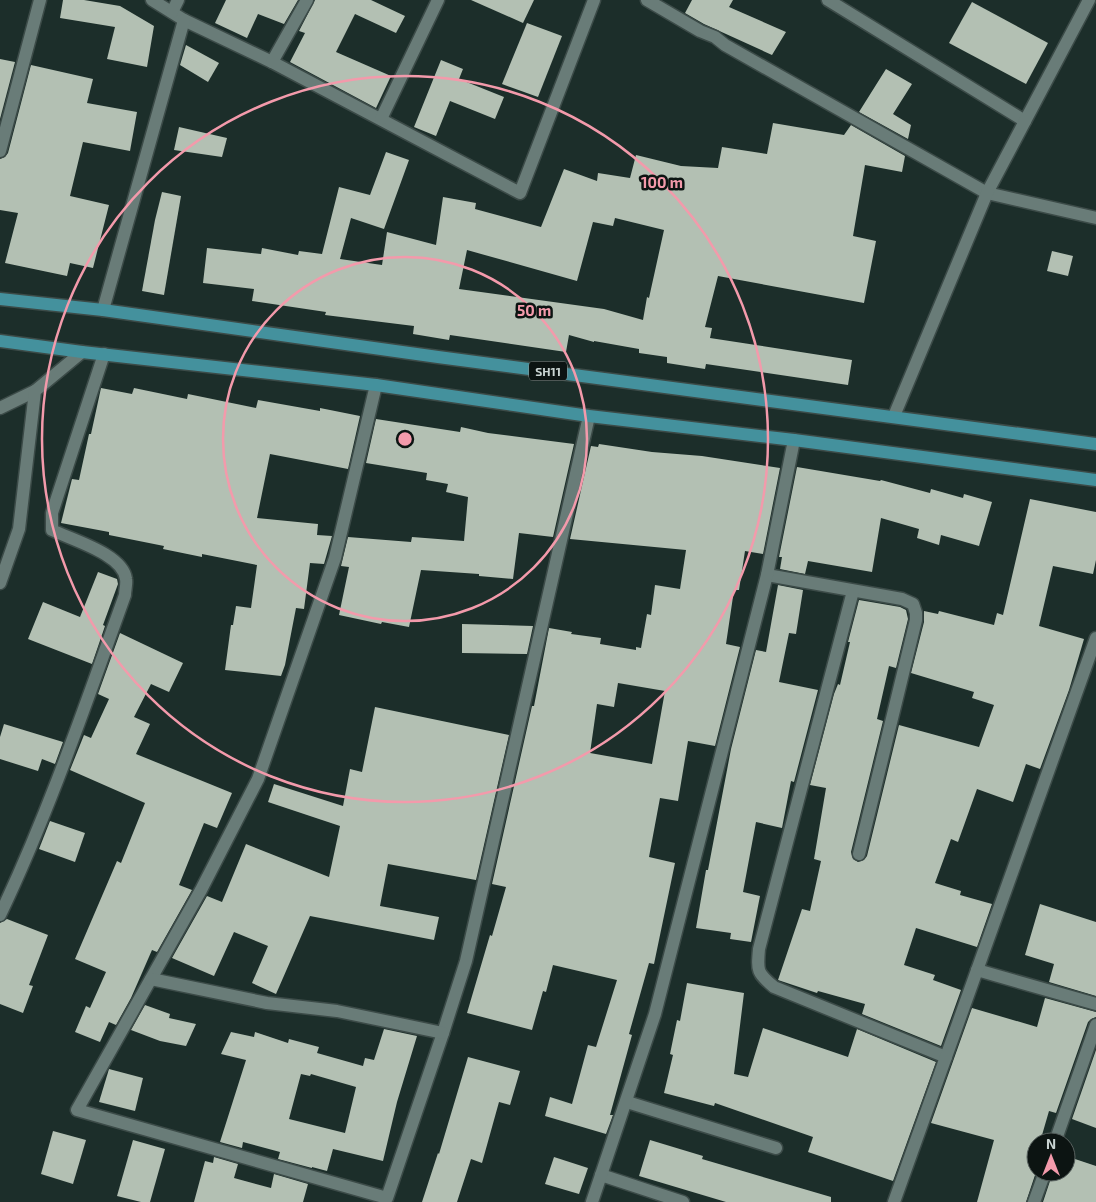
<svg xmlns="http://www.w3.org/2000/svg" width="1096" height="1202" viewBox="0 0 1096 1202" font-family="'Exo 2',sans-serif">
<rect width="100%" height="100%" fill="#1c2e2a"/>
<g fill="#b3c0b3" fill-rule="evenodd">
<polygon points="63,0 84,0 120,6 154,26 147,67 107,59 115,27 60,18"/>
<polygon points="226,0 298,0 284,24 258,14 247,38 215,23"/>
<polygon points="315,0 371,0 405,16 396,33 355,14 336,52 391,76 376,108 290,62 305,33 299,31"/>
<polygon points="471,0 534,0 523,23"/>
<polygon points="692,0 733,0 729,7 786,32 772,55 704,24 685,13"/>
<polygon points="972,2 1048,43 1026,84 949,43"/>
<polygon points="527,23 562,36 538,97 502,84"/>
<polygon points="186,45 219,63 208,82 180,65"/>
<polygon points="0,59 15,62 0,119"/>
<polygon points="441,60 463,69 459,79 504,97 495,119 450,101 436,136 414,127"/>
<polygon points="31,65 93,79 87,103 137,112 130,151 83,142 70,196 109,205 93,268 70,263 67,276 5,263 18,213 0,210 0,159 5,157 8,153"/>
<polygon points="886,69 912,84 893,114 911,125 908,139 859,112"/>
<path d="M773,123L844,135L851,125L905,156L902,172L865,165L853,236L876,241L864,303L718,276L705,327L712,328L710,338L852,360L848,385L706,364L705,369L667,363V357L639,353V349L594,341V342L569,335L566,352L450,335L449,340L413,334L414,326L325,315L326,312L252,301L254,289L203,283L207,248L261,254L262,248L298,255L299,251L322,254L339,187L370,195L386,152L409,160L384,229L351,218L340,259L382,265L387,232L436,245L443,197L476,203L475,209L541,227L564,169L597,181L598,173L630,178L636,155L681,166L718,168L722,147L767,154ZM615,218L664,230L649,298L647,297L643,320L604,309L459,289L467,250L577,281L593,222L613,226Z"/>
<polygon points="179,127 227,138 222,157 174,150"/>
<polygon points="162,192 181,196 164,295 142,291 155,220"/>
<polygon points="1052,251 1073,256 1068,276 1047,271"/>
<polygon points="101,388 132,394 134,388 187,399 188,394 256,408 258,400 320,411 320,408 360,416 348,469 270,454 257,518 318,524 317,535 332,536 324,564 310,563 304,609 296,608 285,665 281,676 225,670 231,625 233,625 236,606 251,608 257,565 202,554 202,557 163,549 164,546 109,535 109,532 61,523 72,479 79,480 89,434 91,434"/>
<polygon points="376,419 460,432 461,427 488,433 574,444 553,537 519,533 513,579 479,576 479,574 421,570 409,627 382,622 381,624 339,615 349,567 341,566 348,537 411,542 412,537 464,541 468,497 446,492 448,484 426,480 427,473 366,463"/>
<path d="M599,444L652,452L702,456L780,468L763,554L745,551L739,590H734L726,644L740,647L715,746L688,741L678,801L660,798L649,857L675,863L654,964L649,963L629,1034L632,1035L610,1115H613L606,1134L545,1116L550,1097L572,1104L588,1045L596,1047L617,980L553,965L546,992L543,991L532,1030L467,1013L490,935L492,936L506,887L492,884L532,706H534L549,628L572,632L571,634L601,638L600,644L636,650V647L641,648L647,614L651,615L655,585L680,589L686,550L570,539L591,446L598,447ZM618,683L665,691L652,764L590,753L597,704L614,707Z"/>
<polygon points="797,467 880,481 881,480 930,493 931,489 963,498 964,494 992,502 979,546 941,535 939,545 917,538 919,529 881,518 872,572 808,561 805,574 780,569 782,557 779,557"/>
<polygon points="1030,499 1096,512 1096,560 1093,574 1053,566 1039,626 1084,639 1069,690 1040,769 1026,764 1013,802 977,789 958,842 951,839 935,883 961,891 960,895 992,904 977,947 916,928 904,965 935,975 933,980 961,990 941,1046 862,1014 865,1004 818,991 817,993 778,980 802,909 810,911 821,861 814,859 826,788 810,785 834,694 838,684 840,685 850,642 848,642 859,600 900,607 906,610 908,619 896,668 889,666 877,719 883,721 851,852 853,859 858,862 864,860 867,856 899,725 979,747 994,705 972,698 974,692 911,673 924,622 924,611 938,614 939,611 994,625 997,613 1003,615"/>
<polygon points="98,572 117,579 118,584 103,625 105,626 92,664 28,639 43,602 80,617"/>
<polygon points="778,585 803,590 796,634 789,633 779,682 818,690 794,782 791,781 782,828 756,822 743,892 760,896 751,942 730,939 731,933 696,928 706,870 708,870 731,749 756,650 766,652"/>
<polygon points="462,624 533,626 527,654 462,653"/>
<polygon points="120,633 183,663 169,692 151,684 134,717 150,724 136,754 232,793 217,828 204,823 179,885 192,890 157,952 152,950 131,998 116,1025 109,1022 100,1042 75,1032 86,1006 90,1008 106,972 75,959 117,861 121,863 145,803 70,770 84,735 91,738 109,699 98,694"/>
<polygon points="375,707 509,735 476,880 388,864 380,906 439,917 434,940 310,916 276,994 252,983 268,946 234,932 214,976 172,958 207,896 222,902 246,844 329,877 340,826 268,802 274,784 343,806 350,769 362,772"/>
<polygon points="4,724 63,742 55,764 42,759 38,771 0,759 0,737"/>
<polygon points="50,821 85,833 75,862 39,849"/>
<polygon points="1040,904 1096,922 1096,996 1049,982 1054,964 1025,955"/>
<polygon points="7,919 48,935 29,985 33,986 23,1013 0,1004 0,923"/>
<polygon points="687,983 744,993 734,1074 748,1077 763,1028 848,1057 857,1029 936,1062 893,1181 808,1152 813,1137 715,1103 714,1106 664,1093 673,1055 670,1054 677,1020 680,1021"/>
<polygon points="1045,998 1096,1012 1096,1017 1091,1019 1088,1022 1056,1113 1049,1111 1040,1142 1036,1142 1036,1172 1026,1202 977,1202 994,1140 931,1123 972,1008 1037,1027"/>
<polygon points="145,1005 170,1014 169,1018 196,1024 186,1046 160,1041 131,1030"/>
<path d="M384,1029L417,1036L397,1102L383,1161L333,1149L327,1171L312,1167V1168L278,1159L280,1152L243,1142L242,1148L220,1142L246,1060L221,1054L231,1032L254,1037L255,1032L288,1043L289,1039L319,1047L317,1053L363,1066L365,1058L374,1060ZM301,1074L310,1076L311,1074L356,1087L345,1133L289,1119Z"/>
<polygon points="1096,1050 1096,1128 1072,1119"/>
<polygon points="468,1057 520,1071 510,1105 499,1102 482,1163 471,1159 457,1202 422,1202 438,1153 439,1154"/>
<polygon points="109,1069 143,1078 135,1111 99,1102"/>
<polygon points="53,1131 86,1140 73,1184 41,1174"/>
<polygon points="133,1140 165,1149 150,1202 141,1202 117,1196"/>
<polygon points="650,1140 703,1156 702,1159 831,1197 831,1202 726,1202 639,1176"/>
<polygon points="1066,1156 1096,1166 1096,1202 1043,1202 1053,1172 1066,1172"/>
<polygon points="214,1157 238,1164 234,1178 271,1188 274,1174 308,1184 303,1202 194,1202 205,1161 213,1163"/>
<polygon points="554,1157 588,1168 579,1194 545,1184"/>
</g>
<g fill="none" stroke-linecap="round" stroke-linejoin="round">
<g stroke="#3c4b48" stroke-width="15">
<g id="lane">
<polyline points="0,408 35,391"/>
<polyline points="0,583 19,529 35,391 82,352"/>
</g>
</g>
<g stroke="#3c4b48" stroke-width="15">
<g id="street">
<polyline points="152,0 184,20 272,62"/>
<polyline points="307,0 272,62 520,193 594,0"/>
<polyline points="647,0 700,31 715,37 725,45 987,193 1096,218"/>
<polyline points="828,0 1025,121"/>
<polyline points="172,12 178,0"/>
<polyline points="381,119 438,0"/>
<polyline points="0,151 40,0"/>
<polyline points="103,310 184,20"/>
<polyline points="376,385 335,558 258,779 201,890 77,1110 387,1198 443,1033 466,961 589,416"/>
<polyline points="894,416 987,193 1089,0"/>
<polyline points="767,575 902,599 913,604 916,613 916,620 859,854"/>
<path d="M853,591L759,949C757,971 757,973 774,987L946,1057"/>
<path d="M0,915C49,812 86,703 125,595C125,590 127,584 126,579C123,554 72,540 52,530V513L104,354"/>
<polyline points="977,970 1096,1004"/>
<polyline points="151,979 267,1003 337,1011 443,1033"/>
<polyline points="627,1102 776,1148"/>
<polyline points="1055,1142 1096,1025"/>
<polyline points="601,1175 683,1202"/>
<polyline points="592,1202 655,1014 767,575 794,440"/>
<polyline points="894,1202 1096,638"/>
<polyline points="1034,1202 1045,1172"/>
</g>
</g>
<g stroke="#3c4b48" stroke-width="15">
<g id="primary">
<polyline points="0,299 103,310 438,357 1096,444"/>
<polyline points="0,341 82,352 376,385 589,416 794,440 1096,480"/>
</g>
</g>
<use href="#lane" stroke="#697c78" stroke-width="12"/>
<use href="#street" stroke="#697c78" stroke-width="12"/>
<use href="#primary" stroke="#44919d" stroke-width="12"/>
</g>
<g fill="none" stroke="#f39aab" stroke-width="2.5">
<circle cx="405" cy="439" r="182"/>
<circle cx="405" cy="439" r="363"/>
</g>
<g text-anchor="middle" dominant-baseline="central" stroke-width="5" stroke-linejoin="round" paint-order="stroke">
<rect fill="#0c1412" stroke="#909a98" stroke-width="1" x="529" y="361.5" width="38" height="19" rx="4"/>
<g font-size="12" font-weight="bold" fill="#c9d4d2">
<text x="548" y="371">SH11</text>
</g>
</g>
<circle cx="405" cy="439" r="8" fill="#f39aab" stroke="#0c1412" stroke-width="2.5"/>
<g font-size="15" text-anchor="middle" font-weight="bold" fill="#f39aab" stroke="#0c1412" stroke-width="5" stroke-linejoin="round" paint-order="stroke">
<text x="662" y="188">100 m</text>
<text x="534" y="316">50 m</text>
</g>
<g transform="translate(1051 1157)"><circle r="24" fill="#0c1412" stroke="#58615f"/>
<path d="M0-4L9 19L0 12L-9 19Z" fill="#f39aab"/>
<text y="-8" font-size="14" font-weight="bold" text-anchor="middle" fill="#c9d4d2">N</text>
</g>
</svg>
